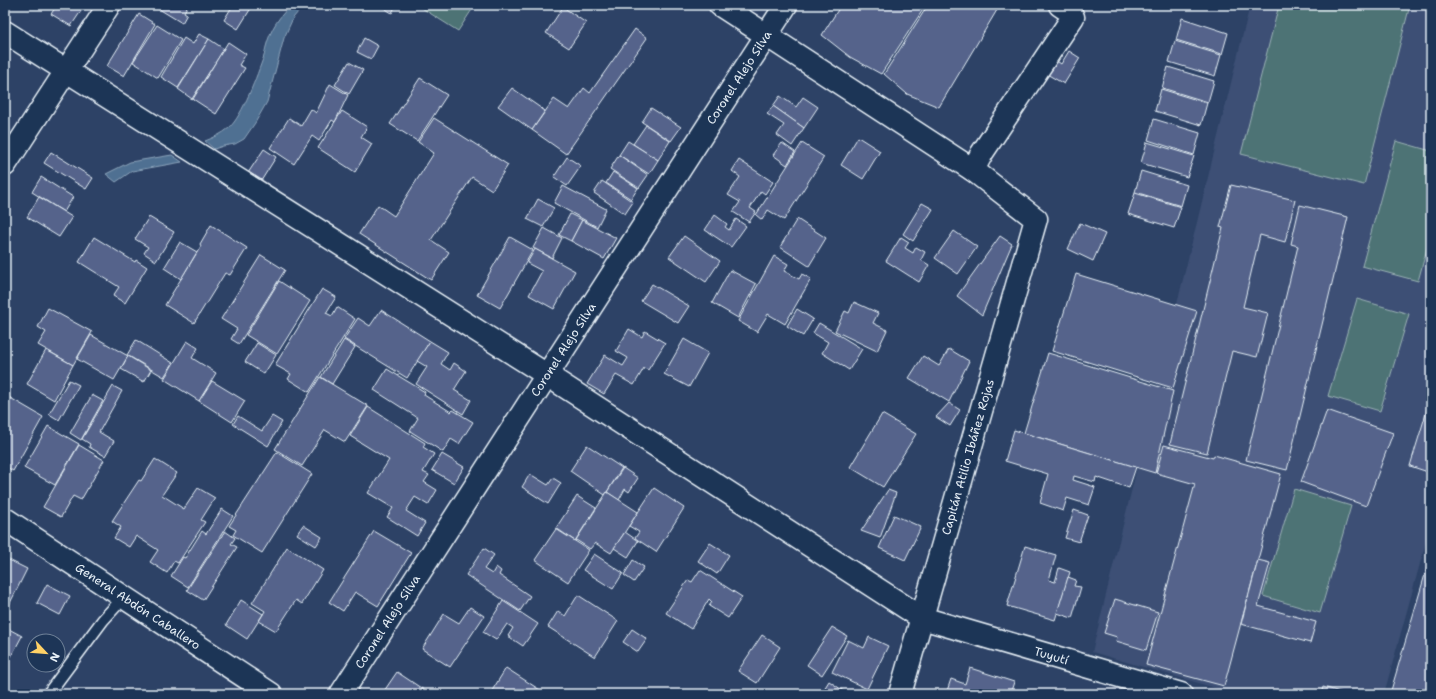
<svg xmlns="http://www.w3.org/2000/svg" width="1436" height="699" viewBox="0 0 1436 699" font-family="'Shantell Sans',sans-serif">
<rect width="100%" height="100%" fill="#2d4266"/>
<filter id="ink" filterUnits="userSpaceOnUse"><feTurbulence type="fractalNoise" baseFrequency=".025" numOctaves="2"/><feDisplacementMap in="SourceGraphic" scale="8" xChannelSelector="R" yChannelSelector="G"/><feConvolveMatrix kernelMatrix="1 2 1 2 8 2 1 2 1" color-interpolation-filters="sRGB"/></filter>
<g filter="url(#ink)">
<polygon fill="#3c4f74" points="1250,5 1431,5 1431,524 1384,694 1236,694 1092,652"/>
<g fill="#4e7375" stroke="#9bb2b6">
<polygon points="417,5 475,5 458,31"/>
<polygon points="1279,5 1410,5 1364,185 1241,154"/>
<polygon points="1396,141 1431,151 1431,234 1418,281 1362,266"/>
<polygon points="1357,299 1409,314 1380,411 1328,396"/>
<polygon points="1294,489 1351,506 1320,613 1263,596"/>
</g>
<g fill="#4f7092" stroke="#8ca4bb">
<path d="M291,5H304L293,18L284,38L267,102L255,123L244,139L235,144L223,146L214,149L205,141C213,138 222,134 229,128C243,115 257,75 264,56C268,34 275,21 291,5Z"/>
<polygon points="172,155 182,162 132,171 116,182 106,174 130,162"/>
</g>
<g fill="#54648b" stroke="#e8f1f8">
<polygon points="57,5 85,5 71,26 51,14"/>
<polygon points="155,5 188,5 184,12 187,14 182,23 154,6"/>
<polygon points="233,5 253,5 238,29 224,20"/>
<polygon points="379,5 396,5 392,13"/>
<polygon points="841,5 926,5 881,74 850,57 822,35"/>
<polygon points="928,5 1000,5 939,107 907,94 884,74"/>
<polygon points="563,7 586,23 569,48 546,33"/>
<polygon points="139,14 155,24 124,76 107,66"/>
<polygon points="1182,18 1228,33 1222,54 1176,40"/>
<polygon points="157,25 181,40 158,78 133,62"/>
<polygon points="635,29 647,38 566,154 532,130 554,99 569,109 584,88 590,93"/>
<polygon points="199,34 209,39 178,88 161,77 184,38 193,44"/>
<polygon points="364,38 378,46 371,59 357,52"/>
<polygon points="209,39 224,49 192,99 178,89"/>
<polygon points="1175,41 1221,55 1215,76 1169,62"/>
<polygon points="228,42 246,54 239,65 245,68 216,114 193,99"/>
<polygon points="1069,51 1080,58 1064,84 1045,73 1054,59 1061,64"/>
<polygon points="349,62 363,70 349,94 335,85"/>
<polygon points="1168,67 1214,81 1208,102 1162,88"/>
<polygon points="420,78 447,95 417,141 390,124"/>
<polygon points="330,84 348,95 335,122 332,120 319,141 312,136 294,164 270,148 289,118 301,126 311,109 316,113"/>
<polygon points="512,88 545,111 532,130 498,106"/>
<polygon points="1161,89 1207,103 1201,125 1155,111"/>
<polygon points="780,96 796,107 803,97 818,107 804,128 773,106"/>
<polygon points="773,106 804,128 792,146 777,135 784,125 767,114"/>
<polygon points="651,108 681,127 671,141 642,122"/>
<polygon points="342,111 367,127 361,137 372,144 355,172 318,148"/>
<polygon points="434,118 508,165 492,190 472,177 431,240 449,252 431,280 359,234 378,205 394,216 434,153 418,142"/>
<polygon points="1154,119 1200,133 1194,155 1148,140"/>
<polygon points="646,125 670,141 658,160 633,144"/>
<polygon points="858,137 880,151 863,179 841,165"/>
<polygon points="628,141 658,160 649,174 619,155"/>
<polygon points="1147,142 1194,156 1187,177 1141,163"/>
<polygon points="782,143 795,152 787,165 773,155"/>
<polygon points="802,143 824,157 784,220 768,210 762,220 756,215"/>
<polygon points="264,149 276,157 261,181 248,173"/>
<polygon points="51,152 93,178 86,189 44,163"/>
<polygon points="619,155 648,175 639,188 610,169"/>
<polygon points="567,157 581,166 567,186 554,177"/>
<polygon points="739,160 773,182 765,194 761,191 750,208 756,212 749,222 733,212 740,202 728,195 740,177 732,171"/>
<polygon points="1141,171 1187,185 1181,206 1135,192"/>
<polygon points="613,172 638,188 631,199 606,183"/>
<polygon points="41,177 73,197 64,212 32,192"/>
<polygon points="602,181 633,202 625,214 594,193"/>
<polygon points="1231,185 1295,200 1285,242 1260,235 1243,307 1268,313 1257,357 1232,351 1207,453 1170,444 1223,228 1220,227"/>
<polygon points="563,186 606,209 597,227 554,203"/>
<polygon points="1135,193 1181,207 1174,228 1128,214"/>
<polygon points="39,197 72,217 59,237 27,217"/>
<polygon points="538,199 554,208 543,227 527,219"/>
<polygon points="922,203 933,209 913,241 903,234"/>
<polygon points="1300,205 1348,217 1287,470 1246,460 1298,246 1291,244"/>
<polygon points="570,214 582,220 571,241 559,235"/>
<polygon points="715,215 727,224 725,227 729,230 736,219 746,226 731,247 705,230"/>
<polygon points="149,217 174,232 156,261 144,253 148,247 135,239"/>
<polygon points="797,219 826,238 809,266 780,247"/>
<polygon points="582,220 616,238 604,259 571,241"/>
<polygon points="1080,223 1105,234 1093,261 1068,249"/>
<polygon points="211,225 247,248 230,275 225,273 194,323 165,305 201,246 200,244"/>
<polygon points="544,228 562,238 552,258 533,248"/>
<polygon points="954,231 977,247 958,274 935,258"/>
<polygon points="684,236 720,261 706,282 669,257"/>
<polygon points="1000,236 1012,244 982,315 957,296"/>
<polygon points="94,237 135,262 136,260 147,267 125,303 113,296 119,287 79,262"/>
<polygon points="510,237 533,250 500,308 477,295"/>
<polygon points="901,237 909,242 905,248 913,253 916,247 925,252 921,260 929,265 919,282 886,261"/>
<polygon points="180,242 197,252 181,279 164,268"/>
<polygon points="535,249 575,271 554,309 529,295 542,271 527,263"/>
<polygon points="261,255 285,270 239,344 231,339 237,329 221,319"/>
<polygon points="774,256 788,264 784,271 799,279 802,274 811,279 785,324 768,314 757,332 738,321"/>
<polygon points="730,270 756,284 738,318 712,303"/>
<polygon points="1076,274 1197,311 1173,388 1052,351"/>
<polygon points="279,281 310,301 277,354 246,335"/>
<polygon points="652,284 689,306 678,323 641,301"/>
<polygon points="322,289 336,297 326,313 332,316 337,307 355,319 309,392 288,379 291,374 275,365"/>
<polygon points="854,302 878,313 873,323 887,330 877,351 835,331 845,311 849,313"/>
<polygon points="48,308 92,332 73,365 38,345 46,332 38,327"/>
<polygon points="797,309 813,319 803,336 787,326"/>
<polygon points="381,310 430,341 407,378 344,339 358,318 370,326"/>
<polygon points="819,323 862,349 849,370 822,353 828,342 813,333"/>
<polygon points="629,329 642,337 645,331 665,343 648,370 644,368 634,385 616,375 604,394 587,384 605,355 623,366 628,358 616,351"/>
<polygon points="91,335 128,356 114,380 77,359"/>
<polygon points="684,339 708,353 689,387 664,374"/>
<polygon points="136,340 173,363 164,377 127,355"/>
<polygon points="344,340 355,347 332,384 321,377"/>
<polygon points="187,341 198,348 192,358 216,373 199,401 164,379"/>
<polygon points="430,341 448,352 441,364 450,370 454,363 466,371 454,390 471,400 463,414 416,384 427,367 417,361"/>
<polygon points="257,343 276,355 264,374 245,362"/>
<polygon points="949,349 969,361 949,402 909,378 923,356 939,366"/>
<polygon points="46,350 73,365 54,400 27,384"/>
<polygon points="1048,353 1173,391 1155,473 1024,433"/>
<polygon points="128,356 151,370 144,382 121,369"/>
<polygon points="387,369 425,392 424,395 451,412 453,410 473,422 459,444 451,439 443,452 410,431 418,418 374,390"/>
<polygon points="320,377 368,406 345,442 325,430 302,466 275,449"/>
<polygon points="69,380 79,385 59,420 49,414"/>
<polygon points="212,381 245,401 232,422 199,401"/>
<polygon points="113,386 122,391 99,432 114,441 105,456 89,447 90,444 82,439"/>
<polygon points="92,395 103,401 81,440 70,433"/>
<polygon points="7,396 43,417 13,471 5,466 5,399"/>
<polygon points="1431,397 1431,473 1410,466"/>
<polygon points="949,403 960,410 950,426 936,417"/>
<polygon points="368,407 425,443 423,447 434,454 423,472 429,475 424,482 437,490 428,505 415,497 406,511 425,523 417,536 387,517 393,508 368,493 389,460 350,436"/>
<polygon points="1327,410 1393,433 1366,506 1301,482"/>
<polygon points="882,414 916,434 883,487 850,467"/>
<polygon points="238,416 262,431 272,416 282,422 268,446 233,424"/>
<polygon points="48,426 79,444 55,485 24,468"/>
<polygon points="1014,430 1136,467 1129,488 1096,477 1095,482 1074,476 1073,480 1095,487 1089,505 1067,498 1063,511 1040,503 1048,474 1005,461"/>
<polygon points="79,445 104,460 81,500 73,496 61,517 43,507"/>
<polygon points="587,445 622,468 605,495 570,471"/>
<polygon points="1164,445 1213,458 1214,455 1281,474 1224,686 1146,665 1195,484 1156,473"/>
<polygon points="277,452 312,474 262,553 233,535 236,530 229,526"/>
<polygon points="442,454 464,467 454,483 432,470"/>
<polygon points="155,459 177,473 162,495 184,509 198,488 215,498 201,520 205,522 178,563 174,561 167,573 150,562 158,550 136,536 129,547 114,538 121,527 112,521 139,480 141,481"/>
<polygon points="623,468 638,478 629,492 625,489 619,500 607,492"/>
<polygon points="530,474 548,485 553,478 561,483 548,504 522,487"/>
<polygon points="654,488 684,508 656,552 635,538 639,532 629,526"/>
<polygon points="888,490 896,493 880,538 861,531"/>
<polygon points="607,492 638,512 611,553 595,543 590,549 576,540"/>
<polygon points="577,496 596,508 575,541 556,528"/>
<polygon points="222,509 233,516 188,587 171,576 183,557 185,558 202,531 206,534"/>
<polygon points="1074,510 1088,515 1079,542 1065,538"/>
<polygon points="894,515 921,527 905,560 879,548"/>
<polygon points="303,525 322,537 316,546 297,534"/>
<polygon points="556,529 589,550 568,582 535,560"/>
<polygon points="225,531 235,538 231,544 237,547 203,600 187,590"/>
<polygon points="374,531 411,553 378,606 355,592 343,611 329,602"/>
<polygon points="625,532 638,541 628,557 614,548"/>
<polygon points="710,543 729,555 717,574 698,561"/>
<polygon points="1025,546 1056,555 1049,580 1055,582 1059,568 1070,572 1055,620 1007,606"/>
<polygon points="287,547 323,570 302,604 296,600 276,631 259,621 265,611 252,603"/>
<polygon points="484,548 494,555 484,569 492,574 496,567 501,571 499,575 530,596 520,611 466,575"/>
<polygon points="594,554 623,573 613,589 583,570"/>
<polygon points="1431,554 1431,694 1390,694"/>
<polygon points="5,558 27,569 5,613"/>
<polygon points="633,560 644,567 634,582 624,575"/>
<polygon points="1258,560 1270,563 1258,606 1316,622 1310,643 1241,624"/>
<polygon points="700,570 742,597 728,618 709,606 712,602 709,599 691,629 666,613 688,580 692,582"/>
<polygon points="1068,577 1076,580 1074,586 1081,587 1072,618 1057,613"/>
<polygon points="47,584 70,596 60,615 37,603"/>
<polygon points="578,595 618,621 595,657 548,627 558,611 565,616"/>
<polygon points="1115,599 1158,612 1146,650 1116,641 1117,637 1104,633"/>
<polygon points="241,600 263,614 247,639 226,625"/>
<polygon points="503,601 538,624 523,646 508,636 513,628 507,624 496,640 483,632"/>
<polygon points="470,607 484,616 450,667 422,649 444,614 459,623"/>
<polygon points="5,627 22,636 5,668"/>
<polygon points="832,627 847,636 822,675 807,665"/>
<polygon points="632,629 647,639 638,652 623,642"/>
<polygon points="762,635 780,647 757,683 738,671"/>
<polygon points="869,637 888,646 867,689 832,672 848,640 864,648"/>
<polygon points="506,668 540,690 537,694 490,694"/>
<polygon points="970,668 1014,682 1010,694 946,694 951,679 965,684"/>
<polygon points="397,672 430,694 382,694"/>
<polygon points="829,681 848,694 821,694"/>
<polygon points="1323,687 1347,694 1321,694"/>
<polygon points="1366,691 1376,694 1365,694"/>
</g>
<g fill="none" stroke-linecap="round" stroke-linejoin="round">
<g stroke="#e8f1f8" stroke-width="14">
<polyline id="lane" points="48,694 103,620 124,597"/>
</g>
<g stroke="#e8f1f8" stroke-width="25">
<g id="street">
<polyline points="720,5 973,170 1036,219 900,694"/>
<path id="s1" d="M5,32L547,375L922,618L1181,694"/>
<polyline points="5,165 109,5"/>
<polyline points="973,170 982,153 1073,17 1069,11 1060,5"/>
<path id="s2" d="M5,519L271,694"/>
<path id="s3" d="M341,694L786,5"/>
</g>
</g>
<use href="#lane" stroke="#1d3557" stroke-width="11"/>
<use href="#street" stroke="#1d3557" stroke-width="22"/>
</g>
</g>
<g text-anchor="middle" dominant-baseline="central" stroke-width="3.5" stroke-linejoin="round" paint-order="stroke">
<g font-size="12" fill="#e8f1f8" stroke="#1d3557">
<text stroke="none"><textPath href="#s3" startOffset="734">Coronel Alejo Silva</textPath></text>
<text stroke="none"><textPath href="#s3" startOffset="410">Coronel Alejo Silva</textPath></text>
<text transform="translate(968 457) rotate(-74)">Capitán Atilio Ibáñez Rojas</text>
<text stroke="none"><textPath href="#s2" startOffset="159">General Abdón Caballero</textPath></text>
<text stroke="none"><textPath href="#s3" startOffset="86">Coronel Alejo Silva</textPath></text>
<text stroke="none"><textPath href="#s1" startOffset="1223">Tuyutí</textPath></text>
</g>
</g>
<rect width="1436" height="699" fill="none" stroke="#1d3557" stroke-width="20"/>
<rect x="10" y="10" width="1416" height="679" fill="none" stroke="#e8f1f8" stroke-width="1.5" filter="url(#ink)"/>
<g transform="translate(46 653) rotate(116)"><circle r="19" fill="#1d3557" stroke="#6e8097"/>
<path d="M0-3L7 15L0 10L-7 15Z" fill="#ffd166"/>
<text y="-6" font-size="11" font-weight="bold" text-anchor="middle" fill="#e8f1f8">N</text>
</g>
</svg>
